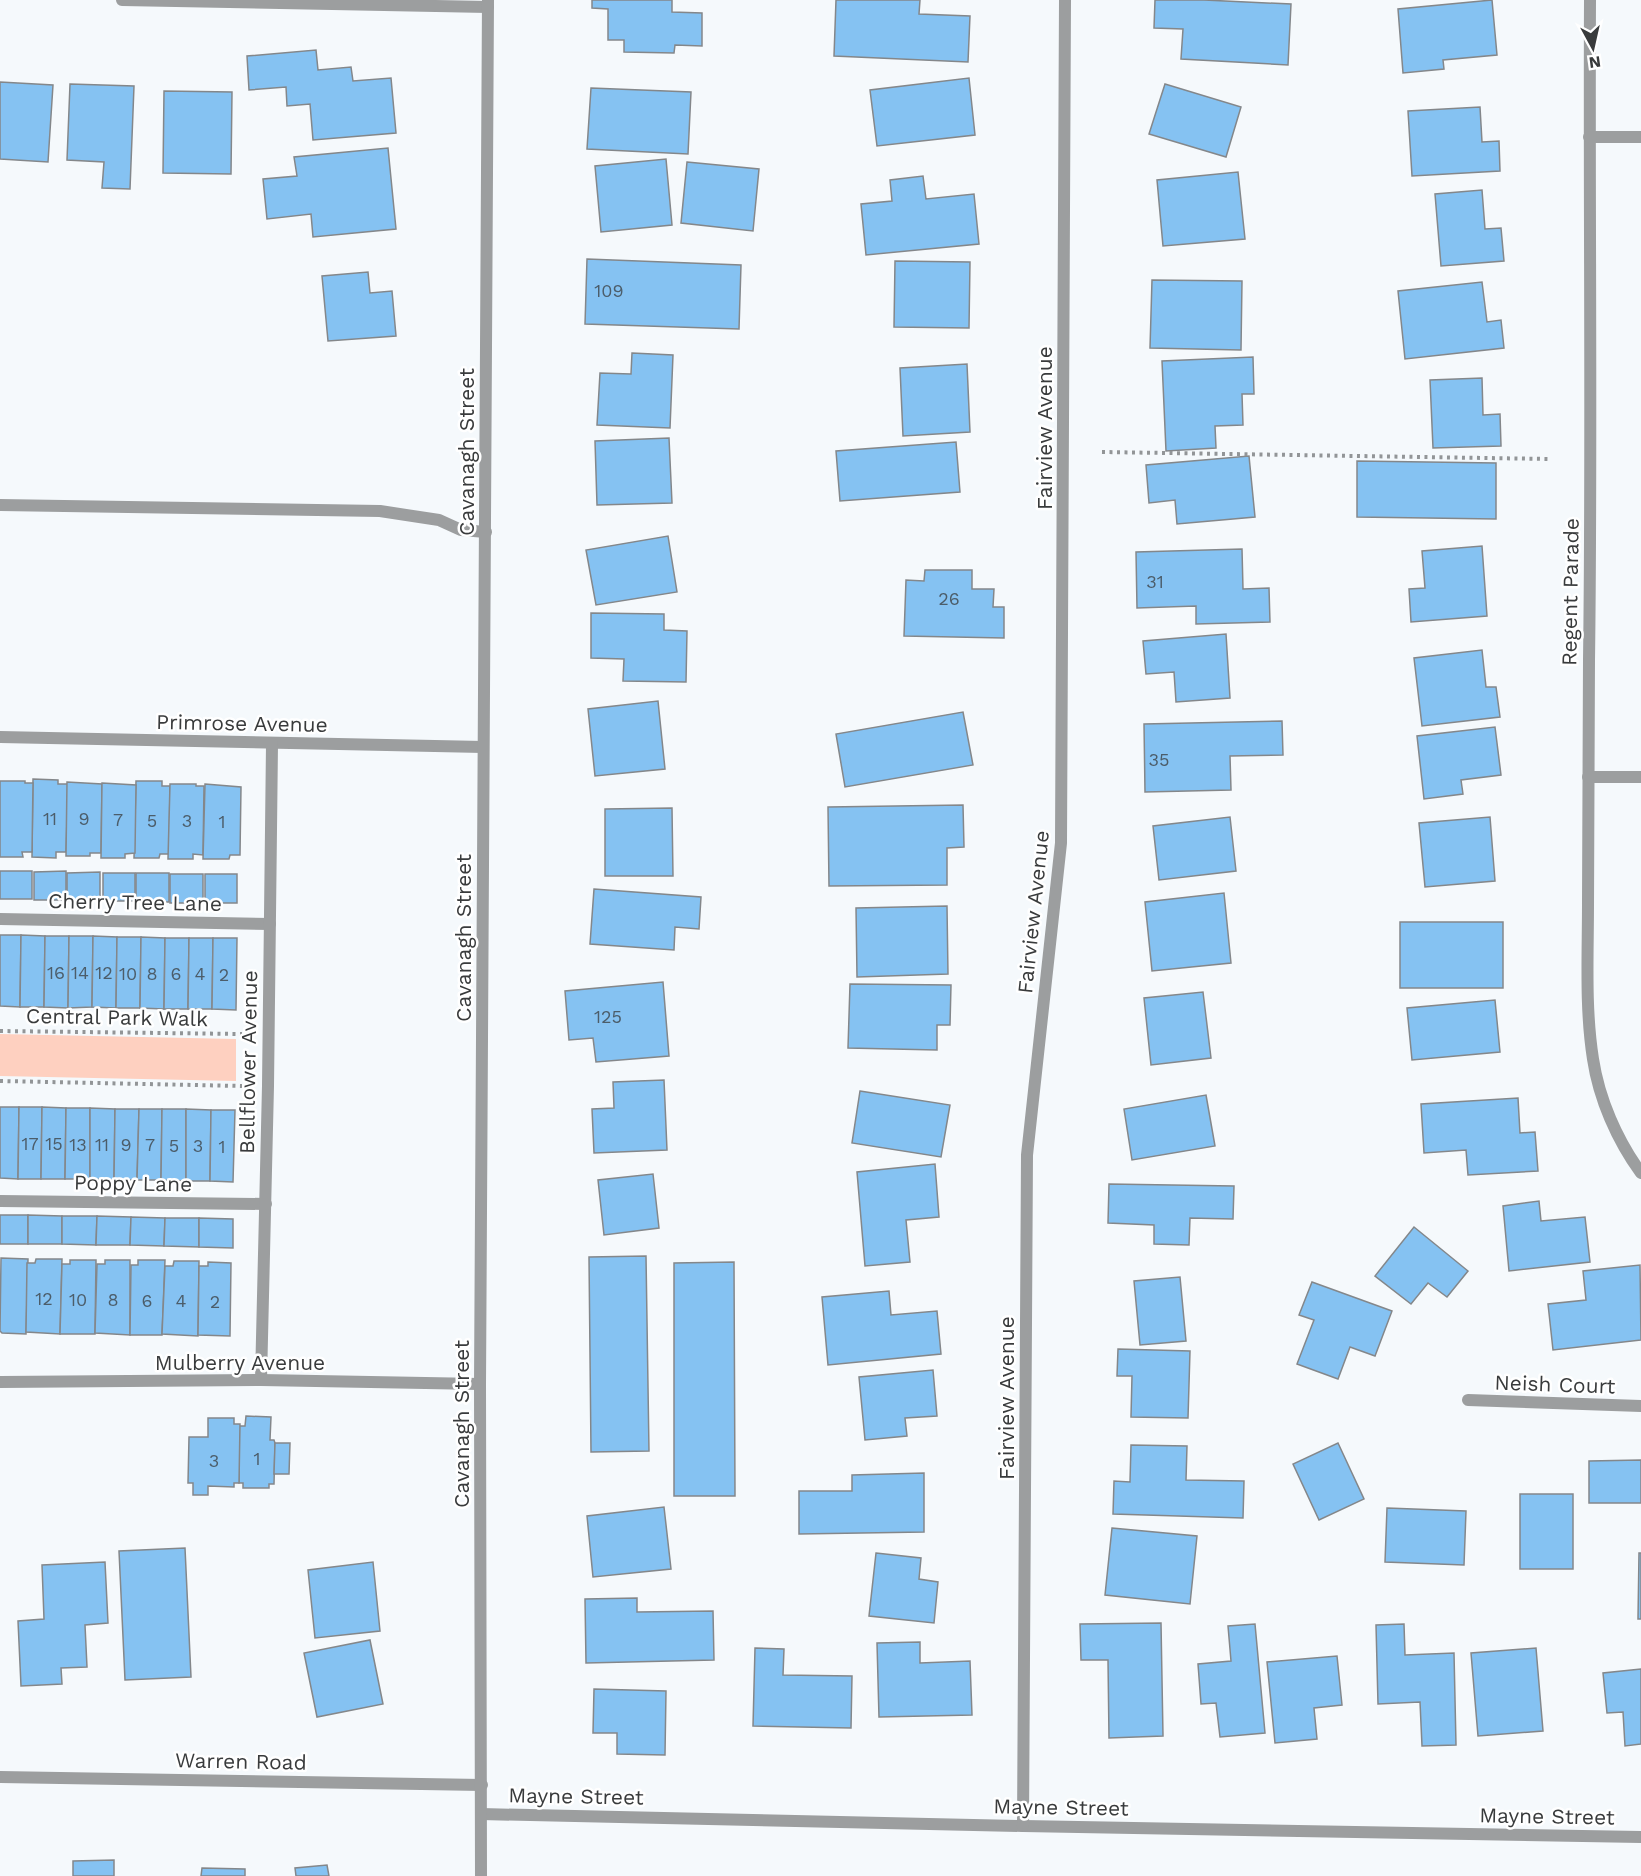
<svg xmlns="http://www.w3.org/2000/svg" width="1641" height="1876" viewBox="0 0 1641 1876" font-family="'Work Sans',sans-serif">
<rect width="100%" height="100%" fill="#f5f9fc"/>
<polygon fill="#fed0c0" points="0,1034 236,1039 236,1081 0,1076"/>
<g fill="#85c2f2" stroke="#84878a" stroke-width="1.5">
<polygon points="592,0 672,0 672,12 702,13 702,46 675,45 674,53 624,52 624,40 608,40 608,9 592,8"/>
<polygon points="836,0 920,0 919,14 970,16 968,62 834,56"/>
<polygon points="1155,0 1204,0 1291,4 1288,65 1181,59 1183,29 1154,28"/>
<polygon points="1492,0 1497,55 1443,60 1444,69 1403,73 1398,9"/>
<polygon points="316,50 318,70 351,67 353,81 391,78 396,133 313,140 310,104 287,106 286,87 249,90 247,56"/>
<polygon points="969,78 975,135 877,146 870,90"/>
<polygon points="0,82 53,85 48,162 0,159"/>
<polygon points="70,84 134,86 130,189 102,188 104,162 67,160"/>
<polygon points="1165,84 1241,107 1226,157 1149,134"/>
<polygon points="591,88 691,92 688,154 587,149"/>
<polygon points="164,91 232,92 231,174 163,173"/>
<polygon points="1480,107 1482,142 1499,141 1500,171 1412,176 1408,111"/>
<polygon points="388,148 396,229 313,237 311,214 267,219 263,179 297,176 294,157"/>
<polygon points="666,159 672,225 601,232 595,166"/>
<polygon points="687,162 759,169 753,231 681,223"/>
<polygon points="1238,172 1245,239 1163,246 1157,180"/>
<polygon points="923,176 926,199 974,194 979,244 866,255 861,204 892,201 890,180"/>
<polygon points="1482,190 1485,229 1501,228 1504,261 1441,266 1435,194"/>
<polygon points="587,259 741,265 739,329 585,324"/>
<polygon points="895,261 970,262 969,328 894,327"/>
<polygon points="368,272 370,293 392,291 396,336 328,341 322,276"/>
<polygon points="1152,280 1242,281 1241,350 1150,348"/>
<polygon points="1482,282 1487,322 1501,320 1504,348 1405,359 1398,291"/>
<polygon points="632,353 673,355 670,428 597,425 600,373 631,374"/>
<polygon points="1253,357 1254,394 1242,394 1243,425 1215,426 1216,448 1166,451 1162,361"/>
<polygon points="967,364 970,432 903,436 900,368"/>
<polygon points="1482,378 1483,415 1500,414 1501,446 1433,448 1430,380"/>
<polygon points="669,438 672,503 597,505 595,441"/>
<polygon points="956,442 960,492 840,501 836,451"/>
<polygon points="1249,456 1255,517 1177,524 1175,500 1149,503 1146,465"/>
<polygon points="1357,461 1496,463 1496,519 1357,517"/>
<polygon points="668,536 677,592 596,605 586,550"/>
<polygon points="1482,546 1487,616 1411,622 1409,589 1425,588 1422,551"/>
<polygon points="1242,549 1243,589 1269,588 1270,622 1196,624 1196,606 1137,608 1136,552"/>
<polygon points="925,570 972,570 972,589 994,589 993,607 1004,607 1004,638 904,636 906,580 924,581"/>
<polygon points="591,613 664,614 664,630 687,631 686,682 623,681 624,659 591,658"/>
<polygon points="1226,634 1230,698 1176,702 1174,672 1146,674 1143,641"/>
<polygon points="1482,650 1486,687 1496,687 1500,717 1422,726 1414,658"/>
<polygon points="658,701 665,769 595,776 588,709"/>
<polygon points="963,712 973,765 845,787 836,734"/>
<polygon points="1282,721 1283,755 1230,756 1231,790 1145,792 1144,724"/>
<polygon points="1495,727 1501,775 1461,780 1463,794 1424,799 1417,736"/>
<polygon points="33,779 58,780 58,784 68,784 66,852 56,852 56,858 32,857"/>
<polygon points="0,781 25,781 25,783 33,783 32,852 22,852 23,857 0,857"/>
<polygon points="136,781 162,781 162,786 170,786 169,854 160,854 159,858 134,858"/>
<polygon points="67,782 102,784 101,853 90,853 90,856 66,856"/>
<polygon points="102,783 136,785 135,853 125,854 125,858 101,858"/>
<polygon points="170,784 196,784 196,786 204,786 203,855 193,854 193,859 168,859"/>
<polygon points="205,784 241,787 240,855 230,855 229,859 203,859"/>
<polygon points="963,805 964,847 947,848 947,885 829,886 828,807"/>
<polygon points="672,808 673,876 605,876 605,809"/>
<polygon points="1230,817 1236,871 1159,880 1153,826"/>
<polygon points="1490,817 1495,881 1425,887 1419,823"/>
<rect x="0" y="871" width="32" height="28"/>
<polygon points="66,871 66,900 34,900 34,872"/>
<polygon points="100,872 100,901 67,901 67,873"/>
<rect x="103" y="873" width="32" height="28"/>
<rect x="136" y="873" width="33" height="29"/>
<rect x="170" y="874" width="33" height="29"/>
<rect x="205" y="874" width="32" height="29"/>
<polygon points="594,889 701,897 699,929 675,927 674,950 590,944"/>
<polygon points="1224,893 1231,963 1152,971 1145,902"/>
<polygon points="947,906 948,974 857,977 856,908"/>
<rect x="1400" y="922" width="103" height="66"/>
<polygon points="0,935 21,935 20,1007 0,1006"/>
<polygon points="21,935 45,936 44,1007 20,1007"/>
<polygon points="45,936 69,936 68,1008 44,1007"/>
<polygon points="69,936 93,936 92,1007 68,1008"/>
<polygon points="93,936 117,937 116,1008 92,1007"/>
<polygon points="117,937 141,937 140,1008 116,1008"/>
<polygon points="141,937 165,938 164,1009 140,1008"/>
<polygon points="165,938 189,938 188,1009 164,1009"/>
<polygon points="189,938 213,938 212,1009 188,1009"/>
<polygon points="213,938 237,938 236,1010 212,1009"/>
<polygon points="663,982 669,1056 596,1062 593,1038 569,1040 565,991"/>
<polygon points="850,984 951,985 950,1025 937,1025 937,1050 848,1048"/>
<polygon points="1203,992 1211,1058 1151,1065 1144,998"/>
<polygon points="1495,1000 1500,1052 1412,1060 1407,1008"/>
<polygon points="664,1080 667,1150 594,1153 592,1109 614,1108 613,1082"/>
<polygon points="860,1091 950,1105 941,1157 852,1143"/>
<polygon points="1206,1095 1215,1146 1132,1160 1124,1109"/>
<polygon points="1518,1098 1520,1133 1535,1132 1538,1171 1468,1175 1466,1150 1424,1153 1421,1104"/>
<polygon points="0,1107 19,1107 18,1179 0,1178"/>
<polygon points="19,1107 42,1107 41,1179 18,1179"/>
<polygon points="42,1107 66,1108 65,1179 41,1179"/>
<polygon points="66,1108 90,1108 90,1179 65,1179"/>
<polygon points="90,1108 115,1109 114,1180 90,1179"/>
<polygon points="115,1109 139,1109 137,1180 114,1180"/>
<polygon points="139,1109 162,1109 161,1180 137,1180"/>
<polygon points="162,1109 186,1109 186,1181 161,1180"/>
<polygon points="186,1109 211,1110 210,1181 186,1181"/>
<polygon points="211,1110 235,1110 233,1182 210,1181"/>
<polygon points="935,1164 939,1217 906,1220 910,1262 865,1266 857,1172"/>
<polygon points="653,1174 659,1228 604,1235 598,1180"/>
<polygon points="1109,1184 1234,1186 1233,1219 1190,1218 1189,1245 1154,1244 1154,1225 1108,1223"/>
<polygon points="1539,1201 1541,1221 1585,1217 1590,1262 1509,1271 1503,1206"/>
<rect x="0" y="1215" width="28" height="29"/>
<polygon points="28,1215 62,1216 62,1244 28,1244"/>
<polygon points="62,1216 97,1216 96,1245 62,1244"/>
<polygon points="97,1216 131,1217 130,1245 96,1245"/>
<polygon points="131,1217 165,1218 164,1246 130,1245"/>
<polygon points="165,1218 199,1218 199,1247 164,1246"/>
<polygon points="199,1218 233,1219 233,1248 199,1247"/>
<polygon points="1414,1227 1468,1271 1447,1297 1428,1283 1411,1304 1375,1276"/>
<polygon points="646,1256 649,1451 591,1452 589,1257"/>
<polygon points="1,1258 28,1259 26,1334 2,1333 0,1331"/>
<polygon points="36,1259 62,1259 60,1334 26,1332 27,1263 35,1263"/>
<polygon points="70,1260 96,1260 95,1334 60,1334 62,1264 70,1264"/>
<polygon points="105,1260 130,1260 130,1335 95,1333 97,1264 105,1264"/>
<polygon points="138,1260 165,1260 162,1335 130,1335 131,1265 138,1265"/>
<polygon points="174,1261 199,1261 198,1336 162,1334 165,1266 173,1266"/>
<polygon points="208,1262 231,1263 230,1336 198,1335 199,1266 208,1266"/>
<polygon points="734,1262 735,1496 674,1496 674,1263"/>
<polygon points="1640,1265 1641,1340 1553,1350 1548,1304 1586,1300 1583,1271"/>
<polygon points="1180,1277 1186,1341 1140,1345 1134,1281"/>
<polygon points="1312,1282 1392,1311 1375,1356 1350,1347 1338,1379 1297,1364 1314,1320 1299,1315"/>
<polygon points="889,1291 891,1315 937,1311 941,1354 828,1365 822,1297"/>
<polygon points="1118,1349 1190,1351 1188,1418 1131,1417 1132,1376 1117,1376"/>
<polygon points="933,1370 937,1416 905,1418 907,1436 865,1440 859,1377"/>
<polygon points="246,1416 271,1417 270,1440 274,1440 275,1443 274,1484 269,1484 269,1488 243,1488 243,1483 239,1483 239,1426 245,1426"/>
<polygon points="208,1418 234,1418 234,1424 240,1424 239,1483 234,1483 234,1487 208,1486 208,1495 193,1495 193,1483 188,1483 189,1437 208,1437"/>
<polygon points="275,1443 290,1443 289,1474 274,1474"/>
<polygon points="1338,1443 1364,1499 1319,1520 1293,1464"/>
<polygon points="1131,1445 1187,1446 1186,1480 1244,1481 1243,1518 1113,1514 1114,1481 1130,1482"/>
<polygon points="1641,1460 1641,1503 1589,1503 1589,1461"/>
<polygon points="924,1473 924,1532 799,1534 799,1491 852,1491 852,1475"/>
<rect x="1520" y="1494" width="53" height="75"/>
<polygon points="664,1507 671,1569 593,1577 587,1516"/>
<polygon points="1387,1508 1466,1511 1464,1565 1385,1562"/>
<polygon points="1112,1528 1197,1536 1190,1604 1105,1595"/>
<polygon points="185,1548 191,1677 125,1680 119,1551"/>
<polygon points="876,1553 921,1558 919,1579 938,1582 934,1623 869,1616"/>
<polygon points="1639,1553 1641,1553 1641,1619 1638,1619"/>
<polygon points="105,1562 108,1623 85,1625 87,1667 61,1668 62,1684 21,1686 18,1621 44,1619 42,1565"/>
<polygon points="373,1562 380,1631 315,1638 308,1570"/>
<polygon points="637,1598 637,1612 713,1611 714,1660 586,1663 585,1599"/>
<polygon points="1161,1623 1163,1736 1109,1738 1108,1660 1081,1660 1080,1624"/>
<polygon points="1255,1624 1265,1733 1220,1737 1216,1703 1201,1704 1198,1664 1231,1661 1228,1626"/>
<polygon points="1404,1624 1405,1655 1454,1653 1456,1745 1422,1746 1420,1702 1378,1704 1376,1625"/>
<polygon points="370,1640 383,1704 317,1717 304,1653"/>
<polygon points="920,1642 920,1663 970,1661 972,1715 879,1717 877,1643"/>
<polygon points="755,1648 784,1649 783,1675 852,1676 851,1728 753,1726"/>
<polygon points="1536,1648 1543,1731 1478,1736 1471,1653"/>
<polygon points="1337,1656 1342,1705 1314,1708 1317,1739 1275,1743 1267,1662"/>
<polygon points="1641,1669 1641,1744 1625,1746 1623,1712 1607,1713 1603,1673"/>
<polygon points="594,1689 666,1691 665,1755 617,1754 617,1733 593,1733"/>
<polygon points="114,1860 114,1876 73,1876 73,1861"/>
<polygon points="327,1865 329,1876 296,1876 295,1868"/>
<polygon points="202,1868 245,1869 245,1876 201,1876"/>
</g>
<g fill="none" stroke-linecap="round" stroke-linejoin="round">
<g stroke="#929597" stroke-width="4" stroke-dasharray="3 4.5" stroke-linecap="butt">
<polyline points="1102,452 1549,459"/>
<polyline points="0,1031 242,1034"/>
<polyline points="0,1081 242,1086"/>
</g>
<g stroke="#9c9e9f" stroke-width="12">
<polyline points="0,505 380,511 439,520 461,530 486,532"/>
<polyline points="0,737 483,747"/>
<polyline points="0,919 270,924"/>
<polyline points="0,1201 266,1204"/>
<polyline points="261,1380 268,1086 272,744"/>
<polyline points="0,1382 261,1380 480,1384"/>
</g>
<g stroke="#9c9e9f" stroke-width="12">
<polyline points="122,0 488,7"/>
<path d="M1590,0C1589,220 1592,440 1589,660C1588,742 1588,823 1588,904C1588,956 1585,1008 1593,1059C1599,1099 1617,1140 1641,1173"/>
<polyline points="1589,137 1641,137"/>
<polyline points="1588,777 1641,777"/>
<polyline points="1468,1400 1641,1406"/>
<polyline points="0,1777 482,1785"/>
<polyline points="481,1814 1023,1826 1641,1837"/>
<polyline points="1023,1826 1027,1155 1061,843 1065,0"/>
<polyline points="481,1876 480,1384 488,0"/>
</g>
</g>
<g text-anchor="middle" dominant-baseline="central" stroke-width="5" stroke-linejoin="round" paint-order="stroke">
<g font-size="18" fill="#4c5d6a">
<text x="609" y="290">109</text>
<text x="1155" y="581">31</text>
<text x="949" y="598">26</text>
<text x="1159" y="759">35</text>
<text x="50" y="818">11</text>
<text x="84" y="818">9</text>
<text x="118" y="819">7</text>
<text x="152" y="820">5</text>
<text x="187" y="820">3</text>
<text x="222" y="821">1</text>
<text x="56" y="972">16</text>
<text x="80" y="972">14</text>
<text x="104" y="972">12</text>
<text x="128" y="973">10</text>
<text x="152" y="973">8</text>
<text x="176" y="973">6</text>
<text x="200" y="973">4</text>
<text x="224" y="974">2</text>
<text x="608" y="1016">125</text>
<text x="30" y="1143">17</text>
<text x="54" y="1143">15</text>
<text x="78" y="1144">13</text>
<text x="102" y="1144">11</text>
<text x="126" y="1144">9</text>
<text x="150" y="1144">7</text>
<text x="174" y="1145">5</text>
<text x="198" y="1145">3</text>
<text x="222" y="1146">1</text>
<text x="44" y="1298">12</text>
<text x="78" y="1299">10</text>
<text x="113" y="1299">8</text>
<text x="147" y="1300">6</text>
<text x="181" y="1300">4</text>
<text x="215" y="1301">2</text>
<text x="257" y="1458">1</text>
<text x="214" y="1460">3</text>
</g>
<g font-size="21" fill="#393b3c" stroke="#fff">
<text transform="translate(1044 428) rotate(-90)">Fairview Avenue</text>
<text transform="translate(466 452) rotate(-90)">Cavanagh Street</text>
<text transform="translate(1570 592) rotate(-89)">Regent Parade</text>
<text transform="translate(242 723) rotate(1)">Primrose Avenue</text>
<text transform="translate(135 902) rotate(1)">Cherry Tree Lane</text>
<text transform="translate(1033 912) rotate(-84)">Fairview Avenue</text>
<text transform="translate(463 938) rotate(-90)">Cavanagh Street</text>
<text transform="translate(117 1017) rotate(1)">Central Park Walk</text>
<text transform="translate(248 1062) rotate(-89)">Bellflower Avenue</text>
<text transform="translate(133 1183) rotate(1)">Poppy Lane</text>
<text x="240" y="1362">Mulberry Avenue</text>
<text transform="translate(1555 1384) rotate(2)">Neish Court</text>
<text transform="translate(1006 1398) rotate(-90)">Fairview Avenue</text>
<text transform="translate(461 1424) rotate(-90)">Cavanagh Street</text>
<text transform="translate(241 1761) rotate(1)">Warren Road</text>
<text transform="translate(576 1796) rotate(1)">Mayne Street</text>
<text transform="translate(1061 1807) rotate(1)">Mayne Street</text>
<text transform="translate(1547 1816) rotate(1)">Mayne Street</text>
</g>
</g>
<g transform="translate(1593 48) rotate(172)" stroke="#ffffff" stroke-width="4.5" paint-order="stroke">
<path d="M0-4.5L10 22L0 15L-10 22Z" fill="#393b3c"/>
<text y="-9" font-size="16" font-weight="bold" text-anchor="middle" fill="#393b3c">N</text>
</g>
</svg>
